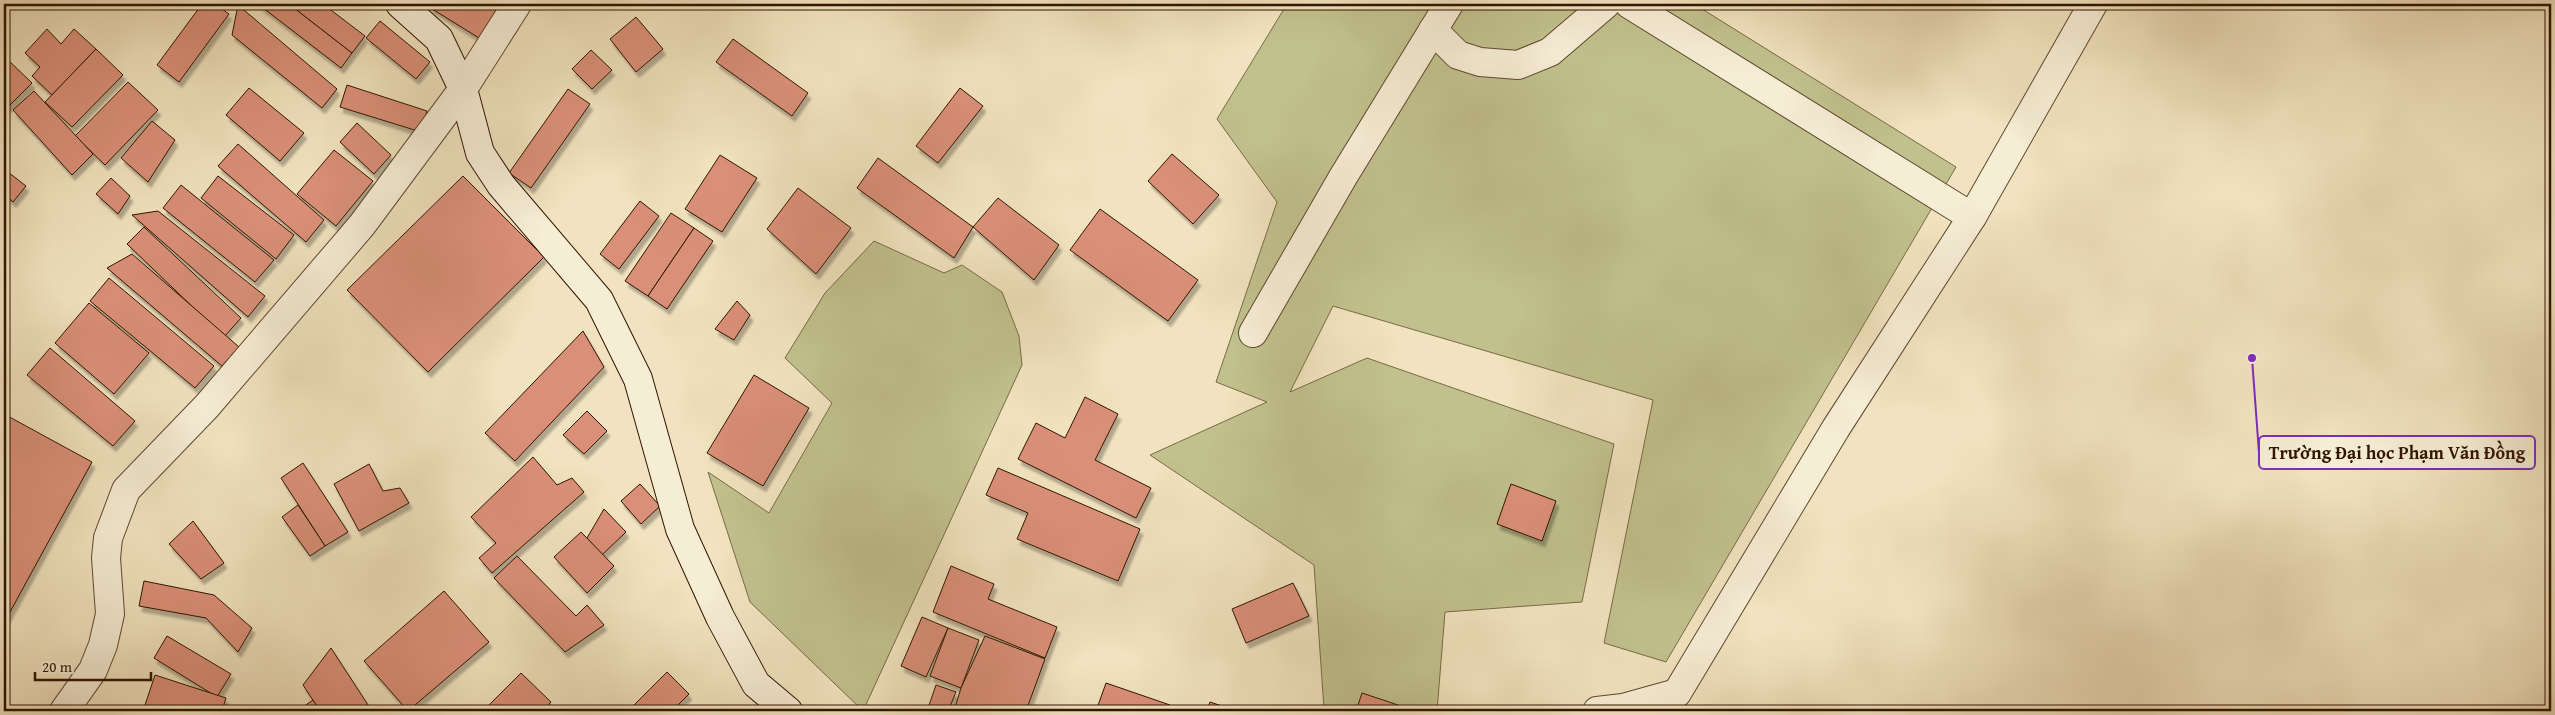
<svg xmlns="http://www.w3.org/2000/svg" width="2555" height="715" viewBox="0 0 2555 715" font-family="'Gentium Book Plus',serif">
<defs>
<filter id="shadow"><feDropShadow dx="3" dy="5.5" stdDeviation="1" flood-color="#0004"/></filter>
</defs>
<rect width="100%" height="100%" fill="#f1e3bf"/>
<filter id="stains"><feTurbulence type="fractalNoise" baseFrequency=".004" numOctaves="4"/><feColorMatrix values="0 0 0 0 .2 0 0 0 0 .09 0 0 0 0 .02 0 0 0 .5 -.17"/></filter>
<radialGradient id="worn" r=".72"><stop offset=".6" stop-color="#630" stop-opacity="0"/><stop offset="1" stop-color="#630" stop-opacity=".3"/></radialGradient>
<g fill="#c1c18d" stroke="#786a46">
<polygon points="1287,4 1694,4 1956,167 1666,662 1604,643 1653,400 1333,306 1290,392 1367,358 1614,444 1582,602 1445,612 1437,711 1333,711 1324,709 1314,565 1150,455 1267,402 1216,382 1277,202 1217,119"/>
<polygon points="874,241 944,273 962,265 1002,292 1019,336 1022,365 863,711 750,602 708,472 769,513 832,403 785,358 825,293"/>
</g>
<g fill="#da9078" stroke="#301400" filter="url(#shadow)">
<polygon points="202,4 215,4 229,14 179,82 157,65"/>
<polygon points="258,4 289,4 352,53 341,68"/>
<polygon points="289,4 323,4 365,36 352,53"/>
<polygon points="431,4 500,4 479,38 429,7"/>
<polygon points="238,5 337,89 322,108 232,35"/>
<polygon points="636,17 663,49 636,72 610,39"/>
<polygon points="380,21 430,62 416,79 366,38"/>
<polygon points="47,29 61,44 74,29 96,49 52,95 32,76 40,67 25,53"/>
<polygon points="733,39 808,93 792,116 716,62"/>
<polygon points="96,49 123,75 72,127 45,102"/>
<polygon points="591,50 612,70 592,89 572,69"/>
<polygon points="6,58 32,83 7,108 4,104 4,61"/>
<polygon points="128,82 158,110 105,165 75,136"/>
<polygon points="347,85 427,111 421,132 340,107"/>
<polygon points="249,88 304,133 280,161 226,115"/>
<polygon points="960,88 983,106 938,163 916,146"/>
<polygon points="568,89 590,104 531,188 509,173"/>
<polygon points="34,91 93,154 72,175 13,110"/>
<polygon points="152,121 175,140 148,182 121,158"/>
<polygon points="357,123 391,155 374,174 340,142"/>
<polygon points="238,144 324,220 306,242 218,166"/>
<polygon points="334,150 373,181 336,226 297,194"/>
<polygon points="1172,154 1219,195 1193,224 1148,181"/>
<polygon points="720,155 757,178 722,232 685,209"/>
<polygon points="878,158 973,227 954,258 857,188"/>
<polygon points="4,169 26,186 13,202 4,194"/>
<polygon points="218,176 294,235 276,259 201,198"/>
<polygon points="463,176 544,257 428,372 347,290"/>
<polygon points="111,178 130,196 118,214 96,194"/>
<polygon points="181,185 274,260 255,282 163,208"/>
<polygon points="798,188 851,228 816,274 767,229"/>
<polygon points="998,198 1059,245 1034,280 973,227"/>
<polygon points="640,201 659,216 619,269 600,254"/>
<polygon points="1100,209 1198,280 1168,321 1070,250"/>
<polygon points="158,211 265,296 248,317 132,215"/>
<polygon points="671,213 694,228 648,296 625,281"/>
<polygon points="144,227 241,318 224,337 127,244"/>
<polygon points="694,228 713,241 667,309 648,296"/>
<polygon points="132,254 239,347 222,366 107,268"/>
<polygon points="109,278 214,366 195,388 90,301"/>
<polygon points="737,301 750,315 734,340 715,329"/>
<polygon points="89,303 149,353 114,394 55,343"/>
<polygon points="583,331 604,367 515,461 485,433"/>
<polygon points="50,348 135,421 113,446 27,375"/>
<polygon points="754,375 809,408 763,486 707,453"/>
<polygon points="1085,397 1118,414 1095,460 1151,488 1136,518 1018,459 1036,423 1065,438"/>
<polygon points="587,411 607,431 584,454 563,435"/>
<polygon points="4,414 92,462 4,623"/>
<polygon points="533,457 557,485 572,478 584,492 492,573 479,558 496,543 471,517"/>
<polygon points="303,463 348,532 325,546 281,478"/>
<polygon points="369,464 383,491 400,488 409,503 359,531 334,484"/>
<polygon points="998,468 1140,529 1118,581 1017,539 1028,513 986,495"/>
<polygon points="640,484 660,506 641,524 621,501"/>
<polygon points="1511,484 1556,501 1542,541 1497,524"/>
<polygon points="298,505 325,546 310,556 282,517"/>
<polygon points="604,509 626,532 602,555 587,538"/>
<polygon points="193,521 224,563 201,579 169,544"/>
<polygon points="581,532 614,566 587,593 554,557"/>
<polygon points="517,556 576,616 587,605 604,625 565,652 494,578"/>
<polygon points="951,566 994,584 988,599 1057,627 1045,658 933,612"/>
<polygon points="144,581 214,595 252,628 238,652 206,618 139,606"/>
<polygon points="1293,583 1309,616 1246,643 1232,609"/>
<polygon points="444,591 489,642 408,711 364,661"/>
<polygon points="922,617 948,628 926,677 901,666"/>
<polygon points="948,628 979,640 961,688 930,676"/>
<polygon points="167,636 231,674 217,697 154,658"/>
<polygon points="985,636 1045,659 1026,711 954,711 961,688"/>
<polygon points="331,648 372,711 320,711 303,685"/>
<polygon points="667,672 689,694 672,711 628,711"/>
<polygon points="521,673 551,702 542,711 483,711"/>
<polygon points="155,675 226,698 222,711 143,711"/>
<polygon points="1106,683 1170,705 1168,711 1096,711"/>
<polygon points="936,685 956,692 948,711 927,711"/>
<polygon points="1362,693 1410,709 1409,711 1356,711"/>
<polygon points="313,700 320,711 297,711"/>
<polygon points="1210,702 1228,708 1227,711 1207,711"/>
</g>
<g fill="none" stroke-linecap="round" stroke-linejoin="round">
<g stroke="#604830" stroke-width="30">
<g id="street">
<polyline points="1629,4 1972,217"/>
<polyline points="1433,30 1458,55 1480,62 1518,65 1550,52 1606,4"/>
<polyline points="1253,333 1343,177 1449,4"/>
<polyline points="64,711 93,670 103,645 110,614 106,558 108,538 126,490 207,406 362,225 463,89 517,4"/>
<polyline points="1597,711 1623,708 1677,693 1836,428 1972,217 2093,4"/>
</g>
</g>
<g stroke="#301400" stroke-width="30">
<polyline id="secondary" points="400,4 439,39 463,89 480,153 501,185 599,300 638,379 680,529 720,617 756,684 788,711"/>
</g>
<use href="#street" stroke="#f6edd5" stroke-width="28"/>
<use href="#secondary" stroke="#f6edd5" stroke-width="28"/>
</g>
<path fill="none" stroke="#7b2cbf" stroke-width="2" d="M2252 358L2259 453"/>
<circle fill="#7b2cbf" stroke="#f6edd5" stroke-width="2" cx="2252" cy="358" r="5"/>
<rect fill="#f6edd5" stroke="#7b2cbf" stroke-width="2" x="2259" y="436" width="276" height="33" rx="5"/>
<g font-size="18" text-anchor="middle" font-weight="bold" fill="#301400">
<text x="2397" y="459">Trường Đại học Phạm Văn Đồng</text>
</g>
<rect width="2555" height="715" fill="none" stroke="#f1e3bf" stroke-width="20"/>
<rect x="5" y="5" width="2545" height="705" fill="none" stroke="#301400" stroke-width="2.5"/>
<rect x="10" y="10" width="2535" height="695" fill="none" stroke="#301400"/>
<path d="M35 672v8h116v-8" fill="none" stroke="#301400" stroke-width="2.5"/>
<text x="42" y="672" font-size="15" fill="#301400" stroke="#f6edd5" stroke-width="4" paint-order="stroke">20 m</text>
<rect width="100%" height="100%" filter="url(#stains)"/>
<rect width="100%" height="100%" fill="url(#worn)"/>
</svg>
